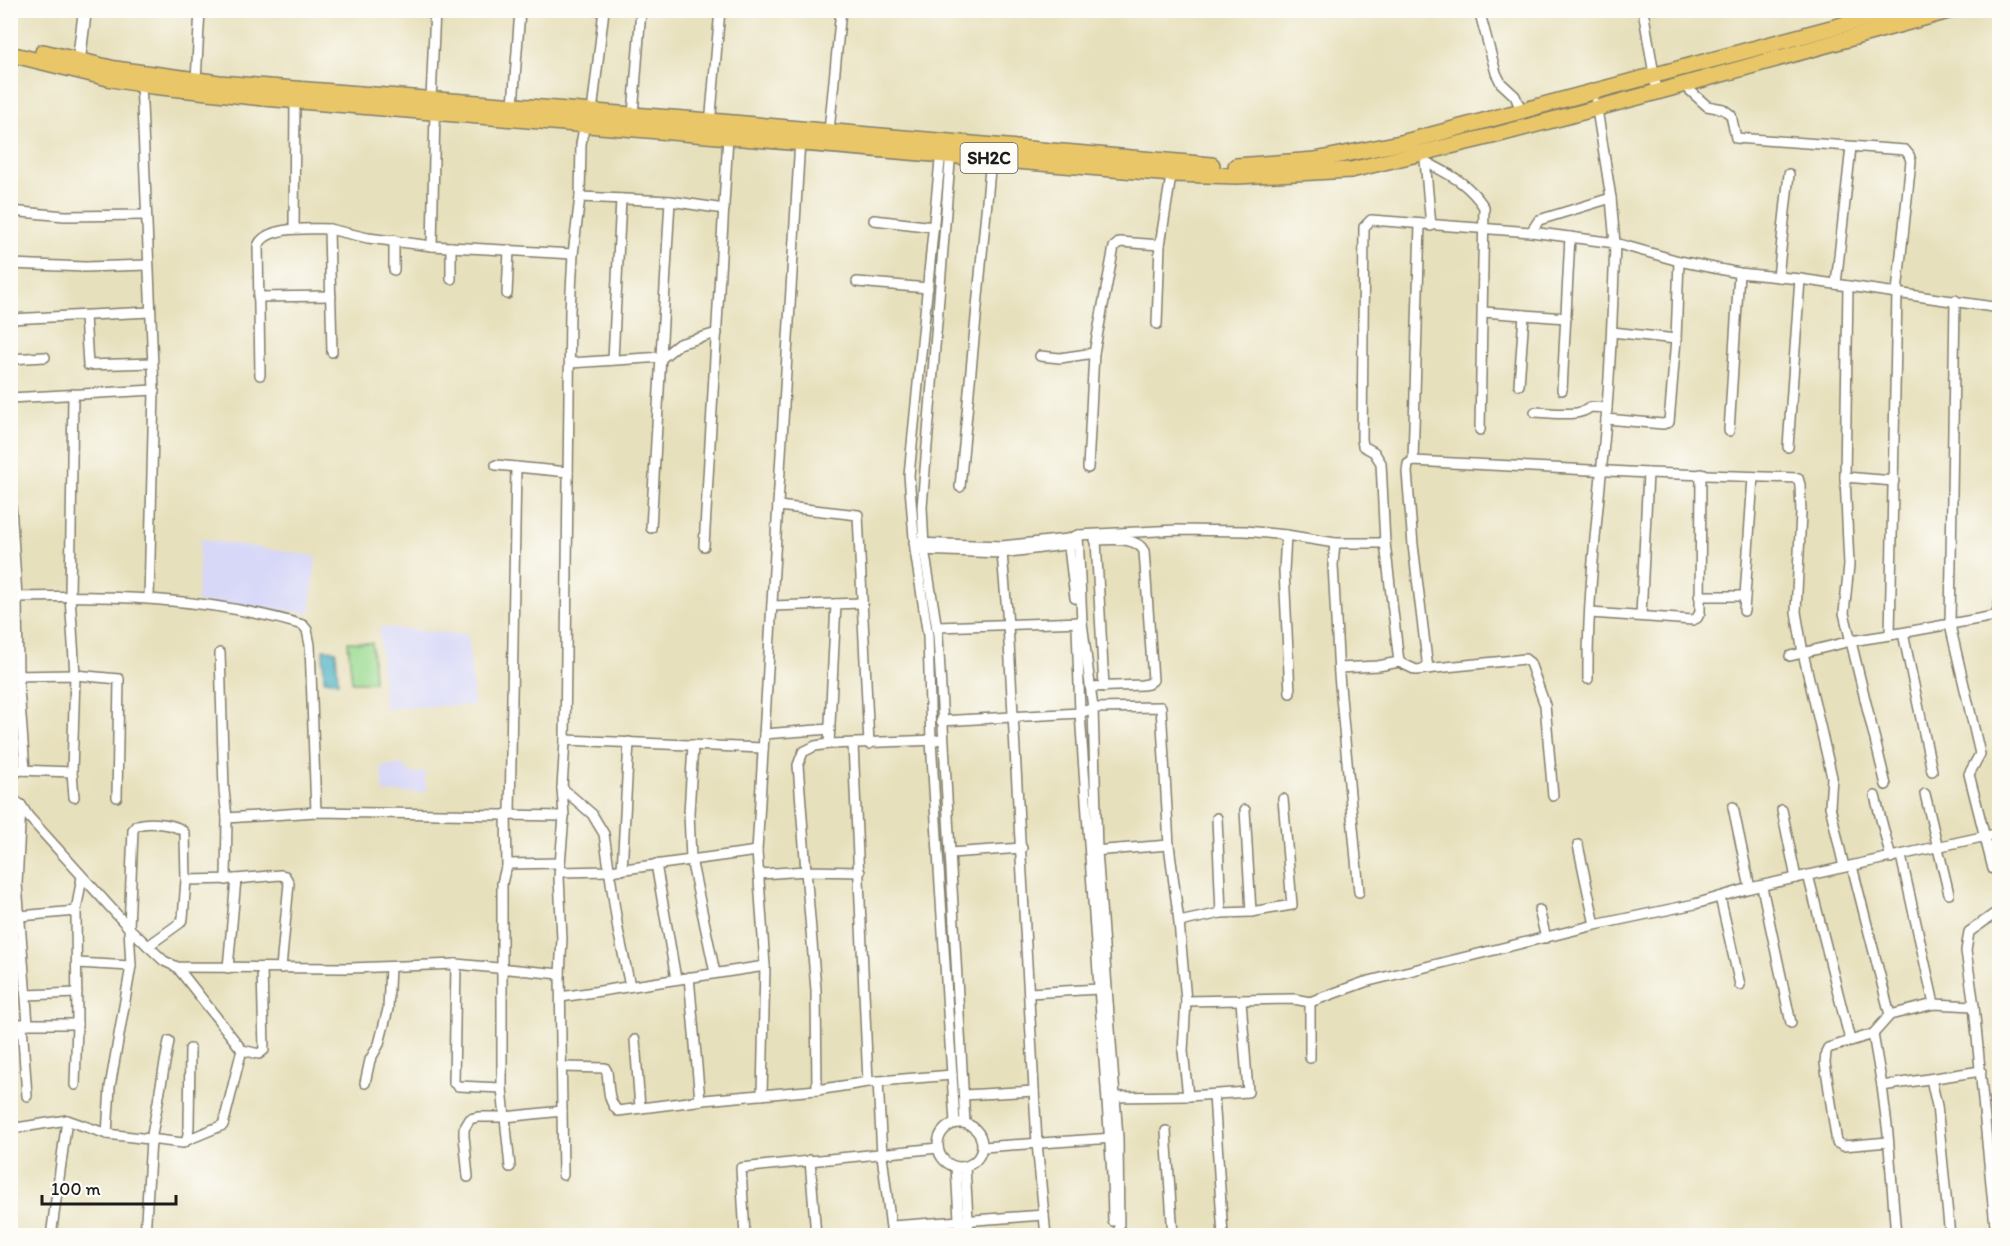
<svg xmlns="http://www.w3.org/2000/svg" width="2010" height="1246" viewBox="0 0 2010 1246" font-family="Itim,sans-serif">
<rect width="100%" height="100%" fill="#fdfcf7"/>
<filter id="ink" filterUnits="userSpaceOnUse"><feTurbulence type="fractalNoise" baseFrequency=".0167" numOctaves="2"/><feDisplacementMap in="SourceGraphic" scale="12" xChannelSelector="R" yChannelSelector="G"/><feConvolveMatrix kernelMatrix="1 2 1 2 8 2 1 2 1" color-interpolation-filters="sRGB"/></filter>
<filter id="wash" filterUnits="userSpaceOnUse"><feTurbulence type="fractalNoise" baseFrequency=".008" numOctaves="4" result="noise"/><feDisplacementMap in="SourceGraphic" scale="24" xChannelSelector="R" yChannelSelector="G"/><feGaussianBlur stdDeviation="1.35" result="paint"/><feColorMatrix in="noise" values="0 0 0 0 0 0 0 0 0 0 0 0 0 0 0 0 0 1.4 0 .05"/><feComposite in="paint" operator="in"/></filter>
<g filter="url(#wash)">
<rect width="100%" height="100%" fill="#e7e0bc"/>
<g fill="#d7d7f8">
<polygon points="200,539 316,556 310,613 197,602"/>
<polygon points="379,627 468,635 474,705 384,708"/>
<polygon points="402,764 413,774 425,772 426,792 383,793 381,766"/>
</g>
<polygon fill="#9bdb91" stroke="#5c7c56" stroke-width="1.5" points="348,642 372,643 374,682 352,682"/>
<polygon fill="#42aec0" stroke="#2f656e" stroke-width="1.5" points="323,649 336,651 338,682 324,680"/>
</g>
<g filter="url(#ink)">
<g fill="none" stroke-linecap="round" stroke-linejoin="round">
<g stroke="#827e6c" stroke-width="12">
<g id="minor">
<polyline points="1479,10 1496,73 1501,83 1515,96 1522,112"/>
<polyline points="1643,10 1657,92"/>
<polyline points="196,80 200,10"/>
<polyline points="141,81 154,390 149,598"/>
<polyline points="1684,85 1707,106 1723,109 1731,115 1736,138 1905,150 1909,155 1911,161 1897,292 1890,635 2000,615"/>
<polyline points="431,99 435,10"/>
<polyline points="1596,103 1611,198 1615,243 1679,261 1739,273 1800,279 2000,308"/>
<polyline points="513,105 520,10"/>
<polyline points="592,112 604,10"/>
<polyline points="633,115 641,10"/>
<polyline points="710,125 720,10"/>
<polyline points="829,131 841,10"/>
<polyline points="951,150 922,507 924,549 938,635 965,1123"/>
<polyline points="941,151 909,475 915,550 928,636 931,741 955,1123"/>
<polyline points="1425,160 1431,226"/>
<path d="M1426,162C1451,175 1468,183 1484,207L1480,430"/>
<polyline points="580,197 670,201 724,209"/>
<polyline points="10,211 65,216 146,215"/>
<polyline points="874,220 934,227"/>
<polyline points="294,228 295,100"/>
<polyline points="329,229 368,238 432,246 573,254"/>
<polyline points="1531,232 1539,220 1611,198"/>
<polyline points="394,240 394,270"/>
<polyline points="432,246 435,111"/>
<polyline points="451,247 451,279"/>
<polyline points="10,264 85,267 148,265"/>
<polyline points="1778,277 1789,174"/>
<polyline points="857,282 928,288"/>
<polyline points="1836,284 1851,147"/>
<polyline points="1848,286 1845,477 1849,565 1844,613 1886,785"/>
<polyline points="507,294 509,250"/>
<polyline points="258,297 331,296"/>
<polyline points="1955,300 1950,625 1980,754 1969,774 1993,869"/>
<polyline points="1483,312 1566,318"/>
<polyline points="85,316 88,365 152,363"/>
<polyline points="10,319 150,312"/>
<polyline points="1157,324 1160,245"/>
<polyline points="1612,332 1676,339"/>
<polyline points="1040,356 1060,358 1094,353 1114,247 1120,242 1160,245 1172,170"/>
<polyline points="10,359 45,357"/>
<polyline points="613,360 621,199"/>
<polyline points="570,363 663,357 679,344 717,333"/>
<path d="M260,375L258,246C266,225 310,229 329,229L332,352"/>
<polyline points="1519,385 1524,315"/>
<polyline points="1562,390 1570,237"/>
<polyline points="73,394 70,596 75,675 72,772 74,797"/>
<polyline points="10,398 154,390"/>
<path d="M1535,412C1549,412 1580,418 1590,407L1607,408"/>
<polyline points="1606,419 1663,424 1669,422 1676,339 1679,261"/>
<polyline points="1729,431 1739,273"/>
<polyline points="1788,447 1800,279"/>
<polyline points="1413,461 1420,224"/>
<polyline points="496,465 568,472"/>
<polyline points="1088,468 1094,353"/>
<polyline points="1845,477 1894,481"/>
<polyline points="960,487 991,159"/>
<polyline points="10,490 17,597 18,676 25,770"/>
<polyline points="778,506 858,515 869,744"/>
<polyline points="651,528 670,201"/>
<polyline points="1078,535 1082,622 1093,708 1097,851 1118,1138 1119,1236"/>
<polyline points="1286,535 1284,571 1290,693"/>
<polyline points="1068,539 1075,598"/>
<polyline points="1096,540 1104,687"/>
<path d="M914,543L1002,546L1068,539L1078,535L1177,530L1246,531L1286,535L1335,543H1385L1381,463L1374,452L1363,446L1362,439L1364,227L1371,220L1531,232L1615,243C1613,302 1611,361 1606,420C1599,506 1587,592 1588,679"/>
<polyline points="1335,543 1333,565 1339,675 1359,892"/>
<polyline points="1385,543 1399,662 1416,670 1525,659 1530,663 1545,705 1553,796"/>
<polyline points="704,546 728,136"/>
<polyline points="919,550 1002,553 1072,544"/>
<polyline points="1002,553 1008,625 1037,1143 1046,1236"/>
<polyline points="1699,596 1745,596"/>
<path d="M10,597C109,595 208,597 303,625L307,630L310,645L316,812"/>
<polyline points="2000,600 1996,616 2000,629"/>
<polyline points="772,606 862,603"/>
<polyline points="1744,611 1753,477"/>
<polyline points="1590,613 1693,620 1697,618 1700,612 1701,474"/>
<polyline points="1641,616 1648,473"/>
<polyline points="937,627 1082,622"/>
<polyline points="1077,627 1080,713 1112,1174 1113,1221"/>
<polyline points="1903,633 1932,771"/>
<polyline points="220,653 224,790 227,818"/>
<polyline points="1790,656 1851,641 1890,635"/>
<polyline points="1339,668 1378,666 1399,662"/>
<polyline points="1428,669 1413,545 1407,472 1408,464 1413,461 1648,473 1798,478 1800,485 1801,513 1796,612 1803,653 1832,777 1830,806 1844,867"/>
<polyline points="10,676 75,675 119,679 117,797"/>
<path d="M1090,687L1142,685L1148,684L1153,680L1144,551C1136,536 1111,540 1095,540"/>
<polyline points="941,721 1080,713 1093,708 1161,707 1169,845 1179,922 1186,1001 1294,999 1310,1002 1310,1058"/>
<polyline points="764,734 830,729"/>
<polyline points="565,740 763,748"/>
<polyline points="829,744 836,604"/>
<polyline points="853,744 868,1082"/>
<polyline points="693,745 689,813 691,859 715,973"/>
<polyline points="10,779 19,770 72,772"/>
<polyline points="562,788 592,814 604,834 618,930 630,986"/>
<polyline points="1925,794 1949,894"/>
<polyline points="1875,796 1891,858"/>
<polyline points="10,797 21,805 28,816 129,928 164,961 177,967 350,968 456,964 560,974"/>
<polyline points="21,805 17,884 28,1024"/>
<polyline points="1733,807 1750,888"/>
<polyline points="1245,810 1251,912"/>
<polyline points="1782,810 1796,878"/>
<polyline points="506,814 507,866"/>
<polyline points="510,814 516,467"/>
<polyline points="1217,818 1221,913"/>
<polyline points="1578,845 1595,925"/>
<polyline points="1093,851 1169,845"/>
<polyline points="950,853 1022,848"/>
<polyline points="1901,856 1934,1004"/>
<polyline points="656,864 676,979"/>
<polyline points="1852,866 1890,1015"/>
<polyline points="622,870 629,742"/>
<polyline points="560,872 610,871 757,851"/>
<polyline points="860,872 806,871 798,765 803,752 815,746 829,744 937,740"/>
<polyline points="760,874 806,871 816,990 817,1090"/>
<polyline points="1808,875 1850,1040"/>
<polyline points="236,879 280,875 285,876 289,883 281,968"/>
<polyline points="186,880 236,879 228,968"/>
<polyline points="226,880 227,818 316,812 564,816"/>
<polyline points="1762,887 1791,1023"/>
<polyline points="1720,897 1740,985"/>
<polyline points="1539,910 1546,938"/>
<polyline points="20,916 76,911"/>
<polyline points="1179,922 1221,913 1251,912 1292,905 1283,799"/>
<polyline points="77,963 131,966"/>
<polyline points="456,964 454,1083 458,1086 502,1088"/>
<polyline points="177,967 242,1050 259,1054 264,1050 262,968"/>
<polyline points="689,977 700,1100"/>
<polyline points="1029,993 1099,989"/>
<polyline points="26,995 77,993"/>
<polyline points="561,997 765,966"/>
<polyline points="1310,1002 1365,982 1595,925 1695,904 1750,888 2000,833"/>
<polyline points="10,1024 77,1024 76,911 82,877"/>
<polyline points="22,1024 27,1096"/>
<polyline points="1873,1034 1882,1086"/>
<polyline points="635,1040 640,1108"/>
<path d="M562,1067L605,1068L607,1072C609,1086 607,1101 618,1111L704,1100L817,1090L868,1082L952,1075"/>
<polyline points="1931,1079 1937,1106 1950,1236"/>
<polyline points="878,1081 882,1155 892,1236"/>
<polyline points="365,1083 370,1060 379,1044 388,1009 390,967"/>
<polyline points="75,1085 77,1024"/>
<polyline points="762,1095 765,966 757,851 800,140"/>
<polyline points="964,1095 1034,1091"/>
<polyline points="1214,1095 1223,1236"/>
<polyline points="1188,1096 1248,1092 1241,1001"/>
<polyline points="1112,1097 1188,1096 1183,1051 1186,1001"/>
<circle cx="960" cy="1145" r="22"/>
<polyline points="10,1129 67,1120 107,1134 183,1143 187,1140 189,1127 190,1049"/>
<polyline points="1166,1131 1173,1236"/>
<path d="M107,1134L110,1087L131,966L129,928L133,830L136,826C147,821 179,823 185,834L186,880L183,918L180,923L148,946"/>
<path d="M187,1140L223,1125C230,1100 235,1075 242,1050"/>
<polyline points="1888,1142 1843,1146 1837,1143 1825,1063 1826,1052 1828,1048 1873,1034 1890,1015 1934,1004 1974,1006"/>
<polyline points="983,1147 1113,1138"/>
<polyline points="810,1160 816,1236"/>
<polyline points="510,1167 502,1088 502,883 505,871 509,864 560,863"/>
<polyline points="956,1167 960,1236"/>
<polyline points="965,1167 969,1236"/>
<polyline points="563,1175 560,974 562,939 559,877 564,816 562,788 565,740 570,310 573,254 580,197 581,144 585,123"/>
<polyline points="468,1177 464,1136 464,1129 470,1119 478,1117 505,1117 562,1111"/>
<polyline points="892,1226 1044,1215"/>
<polyline points="51,1236 67,1120"/>
<polyline points="145,1236 151,1140 169,1041"/>
<polyline points="745,1236 741,1168 938,1148"/>
<polyline points="1896,1236 1888,1134 1882,1086 1981,1071"/>
<polyline points="1996,1236 1974,1006 1966,951 1969,932 2000,910"/>
</g>
</g>
<g stroke="#827e6c" stroke-width="15">
<polyline id="tertiary" points="78,67 85,10"/>
</g>
<g stroke="#827e6c" stroke-width="18">
<g id="primary">
<polyline points="43,52 115,69 219,83 710,121 1212,165"/>
<polyline points="10,54 112,79 152,86 264,98 1172,174 1238,176 1351,170 1496,135 1657,92 1952,10"/>
<polyline points="1236,166 1315,160 1405,142 1898,10"/>
</g>
</g>
<use href="#minor" stroke="#fff" stroke-width="9"/>
<use href="#tertiary" stroke="#fff" stroke-width="12"/>
<use href="#primary" stroke="#e9c769" stroke-width="15"/>
</g>
</g>
<g text-anchor="middle" dominant-baseline="central" stroke-width="4.5" stroke-linejoin="round" paint-order="stroke">
<rect fill="#fdfcf7" stroke="#605f5e" stroke-width="1.5" x="960.5" y="143" width="57" height="30" rx="4.5"/>
<g font-size="18" font-weight="bold" fill="#1c1c1c">
<text x="989" y="158">SH2C</text>
</g>
</g>
<rect width="2010" height="1246" fill="none" stroke="#fdfcf7" stroke-width="36"/>
<path d="M42 1195v9h134v-9" fill="none" stroke="#1c1c1c" stroke-width="3"/>
<text x="51" y="1195" font-size="18" fill="#1c1c1c" stroke="#fdfcf7" stroke-width="4.5" paint-order="stroke">100 m</text>
</svg>
